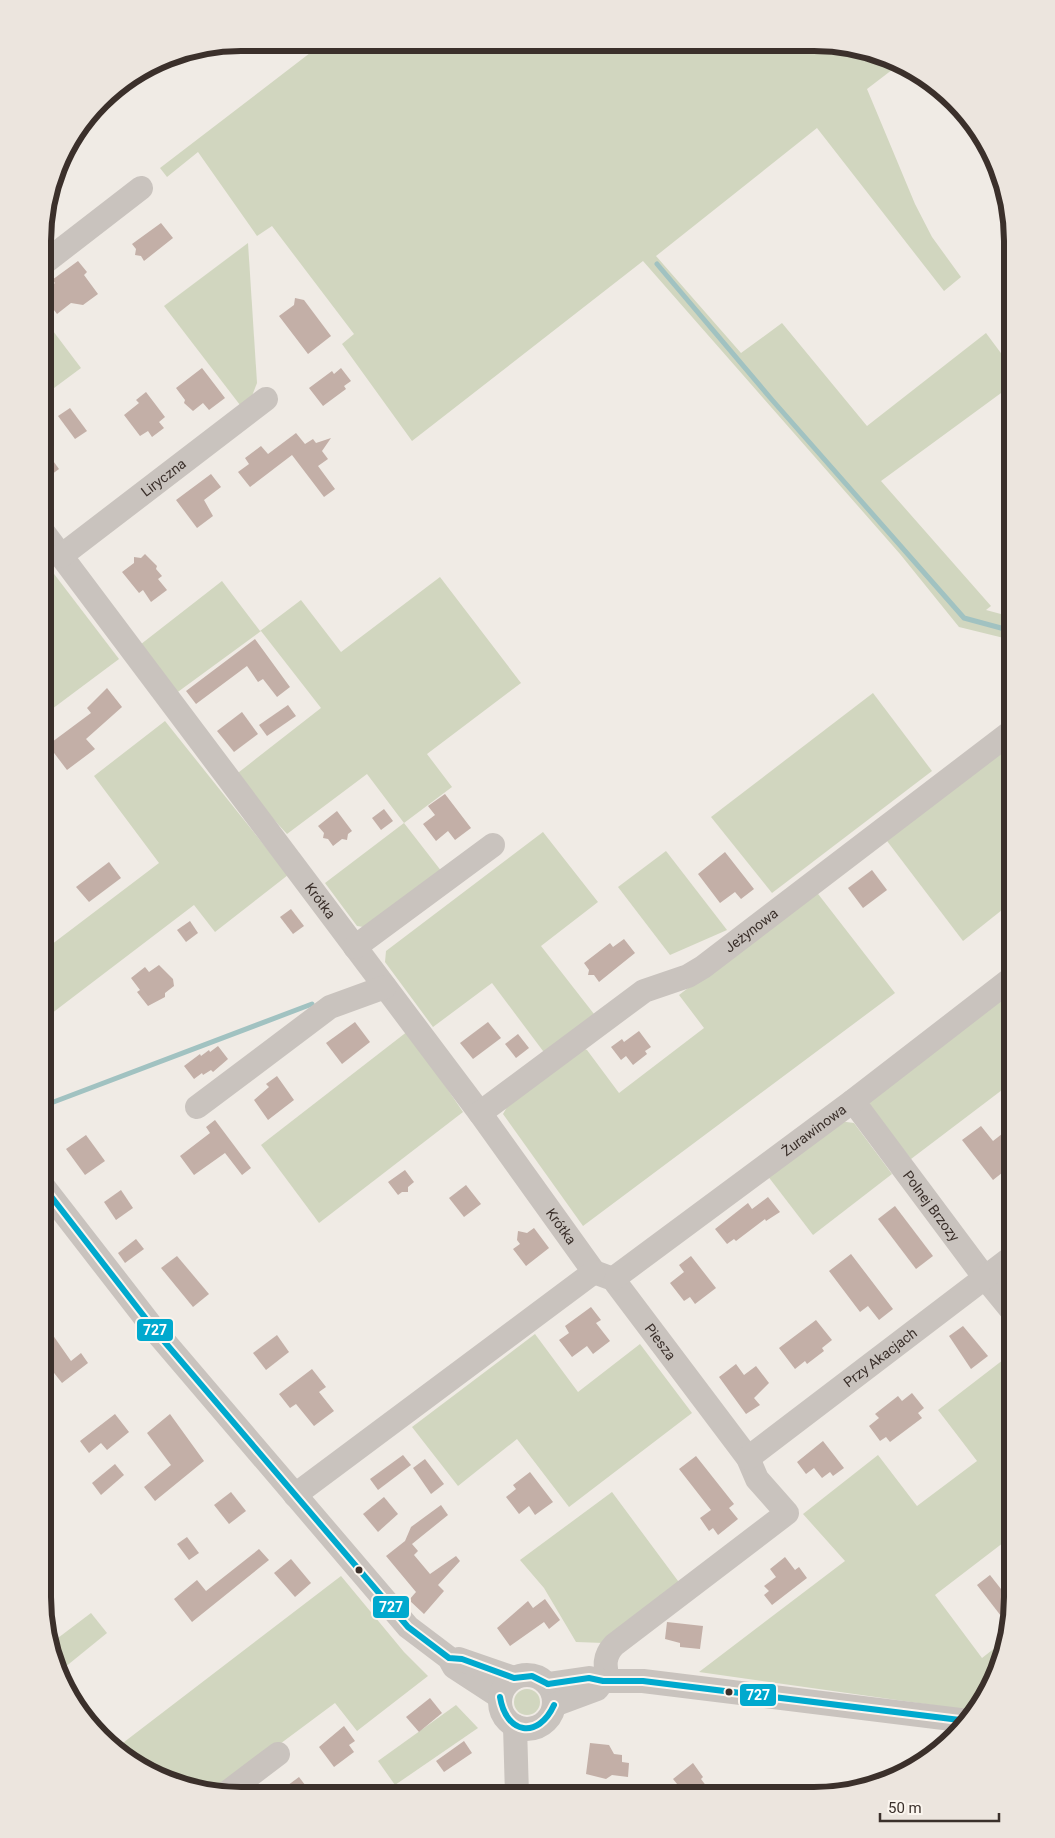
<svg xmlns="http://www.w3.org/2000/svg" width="1055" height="1838" viewBox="0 0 1055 1838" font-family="Roboto,sans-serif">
<rect width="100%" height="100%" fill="#f0ebe5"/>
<g fill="#d1d6bf">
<polygon points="323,43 852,46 901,63 867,89 915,204 932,237 961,277 944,291 817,128 656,256 741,353 782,323 867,426 986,333 1012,368 1012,385 881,481 991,606 986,610 1012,617 1012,640 959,627 900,554 643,261 412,441 342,344 354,334 272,226 257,236 198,152 167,177 160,168"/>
<polygon points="248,243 257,383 252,396 240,405 164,306"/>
<polygon points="44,319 81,368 50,391 44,382"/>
<polygon points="48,566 119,659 44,715 44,570"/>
<polygon points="440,577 521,683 427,754 452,787 404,823 442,872 370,928 357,926 325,883 404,823 367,774 287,834 234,776 321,708 261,631 175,694 136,648 222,581 260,631 301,600 341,652"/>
<polygon points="873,693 932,771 772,893 711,817"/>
<polygon points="165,721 288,875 215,932 194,905 43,1020 43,951 159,863 94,776"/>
<polygon points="1012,739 1012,902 963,941 884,837"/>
<polygon points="543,832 598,902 541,946 594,1014 546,1055 492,983 433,1027 385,962 386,951"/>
<polygon points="666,851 727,930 670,955 618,887"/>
<polygon points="815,890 895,993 583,1226 503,1114 507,1107 580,1047 587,1050 619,1093 704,1028 679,995"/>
<polygon points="1012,987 1012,1102 1002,1090 911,1159 869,1105 872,1095"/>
<polygon points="408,1031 463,1112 319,1223 261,1145"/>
<polygon points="839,1121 854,1123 892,1174 813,1235 767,1175"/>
<polygon points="535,1334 578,1392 640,1344 692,1413 569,1507 517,1439 458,1486 412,1427"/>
<polygon points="1012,1353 1012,1536 935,1595 982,1658 1005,1640 997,1672 975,1711 699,1672 845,1561 803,1514 878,1455 917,1506 977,1461 938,1410"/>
<polygon points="612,1492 681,1585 604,1643 576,1642 544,1588 520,1560"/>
<polygon points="341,1576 404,1652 428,1676 357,1731 335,1703 214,1793 165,1780 115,1749"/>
<polygon points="91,1613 107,1633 59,1672 53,1661 50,1644"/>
<circle cx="527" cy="1702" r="13"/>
<polygon points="456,1705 478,1728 395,1785 378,1761"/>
</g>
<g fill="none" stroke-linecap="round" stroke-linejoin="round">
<g stroke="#a1c2c1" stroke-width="5">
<polyline points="657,264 773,401 964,618 1012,631"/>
<polyline points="43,1106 312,1004"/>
</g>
</g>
<g fill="#c3afa7">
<polygon points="161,223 173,238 144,261 141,256 135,255 136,249 132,244"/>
<polygon points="78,261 87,272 84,275 98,294 83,305 71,303 57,314 44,297 44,291 55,283 52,280"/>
<polygon points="295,298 304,300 331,336 308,354 279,316 294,305"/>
<polygon points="202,368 225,398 209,410 203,403 193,411 184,403 185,400 176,388"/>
<polygon points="341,368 351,381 344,386 346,389 323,406 309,388 332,371 334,374"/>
<polygon points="146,392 165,417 159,422 164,428 152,437 148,431 140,436 124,415 139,403 136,400"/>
<polygon points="70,408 87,431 75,439 58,416"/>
<polygon points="296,433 305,444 313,439 316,443 331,438 322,451 328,459 318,466 335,489 324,497 292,455 250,487 238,472 249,464 245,458 261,446 268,454"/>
<polygon points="51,458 59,469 44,480 44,464"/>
<polygon points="211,474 221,487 204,500 213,516 197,528 176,500"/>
<polygon points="145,554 157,566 156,569 162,576 158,579 167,590 151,602 143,590 139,593 122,572 134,563 134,557 141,558"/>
<polygon points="255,639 290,687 277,697 263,679 258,682 247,666 196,704 186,691"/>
<polygon points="107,688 122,707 86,739 95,749 67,770 48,745 91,713 87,708"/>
<polygon points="288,705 296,716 267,736 259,725"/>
<polygon points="242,712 258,734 234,752 217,731"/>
<polygon points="445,794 471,828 455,840 448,831 436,841 423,824 435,815 428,806"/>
<polygon points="384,809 393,821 381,830 372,818"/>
<polygon points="337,811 352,831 348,834 347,840 342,839 333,846 328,839 323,838 324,833 318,826"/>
<polygon points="725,852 754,889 741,899 735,892 720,903 698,874"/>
<polygon points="109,862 121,878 89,902 76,887"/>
<polygon points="872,870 887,890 863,908 848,888"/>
<polygon points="291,909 304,926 293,934 280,917"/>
<polygon points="190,921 198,933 186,942 177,930"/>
<polygon points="624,939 635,953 599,982 594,975 588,975 589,970 584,963 610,943 613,947"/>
<polygon points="159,965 173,979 174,986 165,993 165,997 148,1006 137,992 140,990 131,978 145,967 149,972"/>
<polygon points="355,1022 370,1042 342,1064 326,1043"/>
<polygon points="488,1022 501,1038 473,1059 460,1043"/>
<polygon points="639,1031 651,1047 645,1051 647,1054 633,1065 626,1056 621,1060 611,1047 622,1039 624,1042"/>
<polygon points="518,1034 529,1048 516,1058 505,1044"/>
<polygon points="218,1046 228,1059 213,1072 211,1070 203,1075 202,1073 194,1079 184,1066 200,1054 201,1056 209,1050 210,1052"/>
<polygon points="277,1076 294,1100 268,1120 254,1100 269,1087 266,1084"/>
<polygon points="215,1120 251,1168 242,1175 225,1153 194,1175 180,1156 210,1133 206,1127"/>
<polygon points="981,1126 993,1141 1007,1130 1012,1137 1012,1165 993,1180 962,1140"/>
<polygon points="86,1135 105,1161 85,1175 66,1149"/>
<polygon points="405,1170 414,1182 408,1187 408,1192 402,1192 398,1195 388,1182"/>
<polygon points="466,1185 481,1204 464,1217 449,1198"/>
<polygon points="121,1190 133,1208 116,1220 104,1202"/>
<polygon points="768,1197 780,1212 766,1221 765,1219 736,1241 734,1239 727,1244 715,1229 748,1203 752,1209"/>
<polygon points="895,1206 933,1256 916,1269 878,1219"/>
<polygon points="534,1228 549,1248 526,1266 513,1249 520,1244 517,1240 518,1231 527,1233"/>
<polygon points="136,1239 144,1249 125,1263 118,1253"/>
<polygon points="851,1254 893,1309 879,1320 868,1306 860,1312 829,1271"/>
<polygon points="177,1256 209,1294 193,1307 161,1268"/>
<polygon points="691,1256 716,1288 695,1304 690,1297 684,1301 670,1283 684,1272 679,1265"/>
<polygon points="591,1307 601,1320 596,1323 610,1341 593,1354 587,1346 572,1357 559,1340 569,1333 565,1326"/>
<polygon points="816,1320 832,1340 822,1348 824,1351 807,1364 805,1361 795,1369 779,1348"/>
<polygon points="43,1321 71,1361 81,1353 88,1363 62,1383 43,1359"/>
<polygon points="963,1326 988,1356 971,1369 949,1336"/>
<polygon points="277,1335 289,1352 266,1370 253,1353"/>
<polygon points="736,1364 744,1375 756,1366 769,1383 754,1398 760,1405 746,1414 719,1377"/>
<polygon points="312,1369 326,1387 319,1392 334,1411 314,1426 296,1404 290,1408 279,1394"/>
<polygon points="912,1393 924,1408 918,1413 922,1418 890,1442 886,1437 880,1441 869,1426 879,1418 875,1414 898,1396 902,1401"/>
<polygon points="115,1414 129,1432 107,1450 101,1443 89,1453 80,1441"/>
<polygon points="170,1414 204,1461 155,1501 144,1487 171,1465 147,1433"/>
<polygon points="823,1441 844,1468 833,1476 830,1472 822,1478 814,1468 806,1474 797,1462"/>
<polygon points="403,1455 411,1465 378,1490 370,1479"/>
<polygon points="696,1456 734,1504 729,1508 738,1519 718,1535 713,1528 709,1531 700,1518 711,1510 679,1469"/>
<polygon points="425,1459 444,1484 431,1494 413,1468"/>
<polygon points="115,1464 124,1475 101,1495 92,1483"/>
<polygon points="530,1472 553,1502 535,1515 529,1506 519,1514 506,1497 516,1489 513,1485"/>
<polygon points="231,1492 246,1511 229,1524 214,1505"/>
<polygon points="384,1497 398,1514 378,1532 363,1514"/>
<polygon points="441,1505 448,1515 412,1544 418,1551 414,1555 430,1574 456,1556 460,1561 438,1585 444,1591 424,1614 409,1600 416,1592 386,1556 405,1541 411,1527"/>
<polygon points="187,1537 199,1553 189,1560 177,1544"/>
<polygon points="259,1549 269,1560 192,1622 174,1599 197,1580 206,1591"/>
<polygon points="785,1557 795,1570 799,1567 807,1578 772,1605 764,1595 769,1591 764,1586 776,1577 770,1569"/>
<polygon points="291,1559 311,1583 295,1597 274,1573"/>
<polygon points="990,1575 1012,1603 1012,1607 1001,1616 977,1585"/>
<polygon points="545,1599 560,1620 549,1629 544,1622 510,1646 497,1628 528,1601 533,1608"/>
<polygon points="667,1622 703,1626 700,1649 680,1647 680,1643 665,1639"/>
<polygon points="430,1698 442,1713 419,1732 406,1717"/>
<polygon points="344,1726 355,1741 349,1745 354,1752 334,1767 319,1747"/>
<polygon points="464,1741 472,1753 444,1772 436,1761"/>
<polygon points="590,1743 609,1745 614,1754 622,1755 622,1762 629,1763 628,1777 612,1775 606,1779 586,1774"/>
<polygon points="693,1763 703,1777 701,1779 713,1795 686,1795 673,1779"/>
<polygon points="299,1777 312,1794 276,1794"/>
</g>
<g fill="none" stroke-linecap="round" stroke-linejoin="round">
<g stroke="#c9c3be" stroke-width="24">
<polyline points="44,263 141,188"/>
<path id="s1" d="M44,533L480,1113L594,1272"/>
<path id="s2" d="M61,556L266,399"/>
<polyline points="355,947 493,845"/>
<path id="s3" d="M853,1101L985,1278L1012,1311"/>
<polyline points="197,1107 330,1007 385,987"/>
<path id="s4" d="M480,1113L644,991L688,976L703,967L1012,731"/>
<polyline points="43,1186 157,1333 408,1627 449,1658 454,1667 500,1697"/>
<path id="s5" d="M594,1272L613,1279L748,1458L757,1479L787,1513L614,1645C603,1657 605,1666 608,1681"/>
<path id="s6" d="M613,1279L853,1101L1012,978"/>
<path id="s7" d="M748,1458L1012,1257"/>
<polyline points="295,1495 594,1272"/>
<polyline points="459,1659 514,1678"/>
<circle cx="527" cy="1702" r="27"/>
<polyline points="548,1684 589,1678 603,1681 643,1681 968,1721"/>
<polyline points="554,1705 597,1689 603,1681"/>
<polyline points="515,1726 517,1795"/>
<polyline points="225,1794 278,1754"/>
</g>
<g stroke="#fbf5ee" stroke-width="10">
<g id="bus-1">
<polyline points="43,1186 157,1333 408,1627 449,1658 462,1659 514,1678 532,1676 548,1684"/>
<polyline points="548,1684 589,1678 603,1681 643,1681 968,1721"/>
<path d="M500,1697C506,1734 538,1740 554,1705"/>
</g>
</g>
<use href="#bus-1" stroke="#00a9ce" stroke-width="6"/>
</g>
<g fill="#3b302b" stroke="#fbf5ee" stroke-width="2">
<circle cx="359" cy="1570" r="4.5"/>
<circle cx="729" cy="1692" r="4.5"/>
</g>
<g text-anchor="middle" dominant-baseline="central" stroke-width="5" stroke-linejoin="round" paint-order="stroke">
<g font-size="14" fill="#3b302b" stroke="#fbf5ee">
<text stroke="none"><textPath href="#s2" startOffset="129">Liryczna</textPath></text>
<text stroke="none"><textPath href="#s1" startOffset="460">Krótka</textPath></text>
<text stroke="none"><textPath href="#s4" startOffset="329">Jeżynowa</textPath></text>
<text stroke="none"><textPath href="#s6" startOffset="250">Żurawinowa</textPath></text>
<text stroke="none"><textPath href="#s3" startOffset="131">Polnej Brzozy</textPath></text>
<text stroke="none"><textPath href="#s1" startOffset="865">Krótka</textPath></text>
<text stroke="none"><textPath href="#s5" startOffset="99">Piesza</textPath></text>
<text stroke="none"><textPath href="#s7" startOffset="166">Przy Akacjach</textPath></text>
</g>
</g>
<path d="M0 0H1055V1838H0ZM241 51H814A190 190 0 0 1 1004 241V1597A190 190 0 0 1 814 1787H241A190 190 0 0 1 51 1597V241A190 190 0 0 1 241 51Z" fill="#ece5de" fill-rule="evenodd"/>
<path fill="none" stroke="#3b302b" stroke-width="6" d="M241 51H814A190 190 0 0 1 1004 241V1597A190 190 0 0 1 814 1787H241A190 190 0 0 1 51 1597V241A190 190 0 0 1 241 51Z"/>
<g stroke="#fbf5ee" stroke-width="2">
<rect x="136" y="1318" width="38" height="24" rx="5" fill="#00a9ce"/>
<rect x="372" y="1595" width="38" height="24" rx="5" fill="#00a9ce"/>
<rect x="739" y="1683" width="38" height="24" rx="5" fill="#00a9ce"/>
</g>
<g font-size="14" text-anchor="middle" font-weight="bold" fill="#fff">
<text x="155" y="1335">727</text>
<text x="391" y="1612">727</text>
<text x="758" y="1700">727</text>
</g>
<path d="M880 1813v8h119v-8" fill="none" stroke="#3b302b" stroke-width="2.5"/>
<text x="888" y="1813" font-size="15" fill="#3b302b" stroke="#fbf5ee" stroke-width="4" paint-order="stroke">50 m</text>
</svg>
